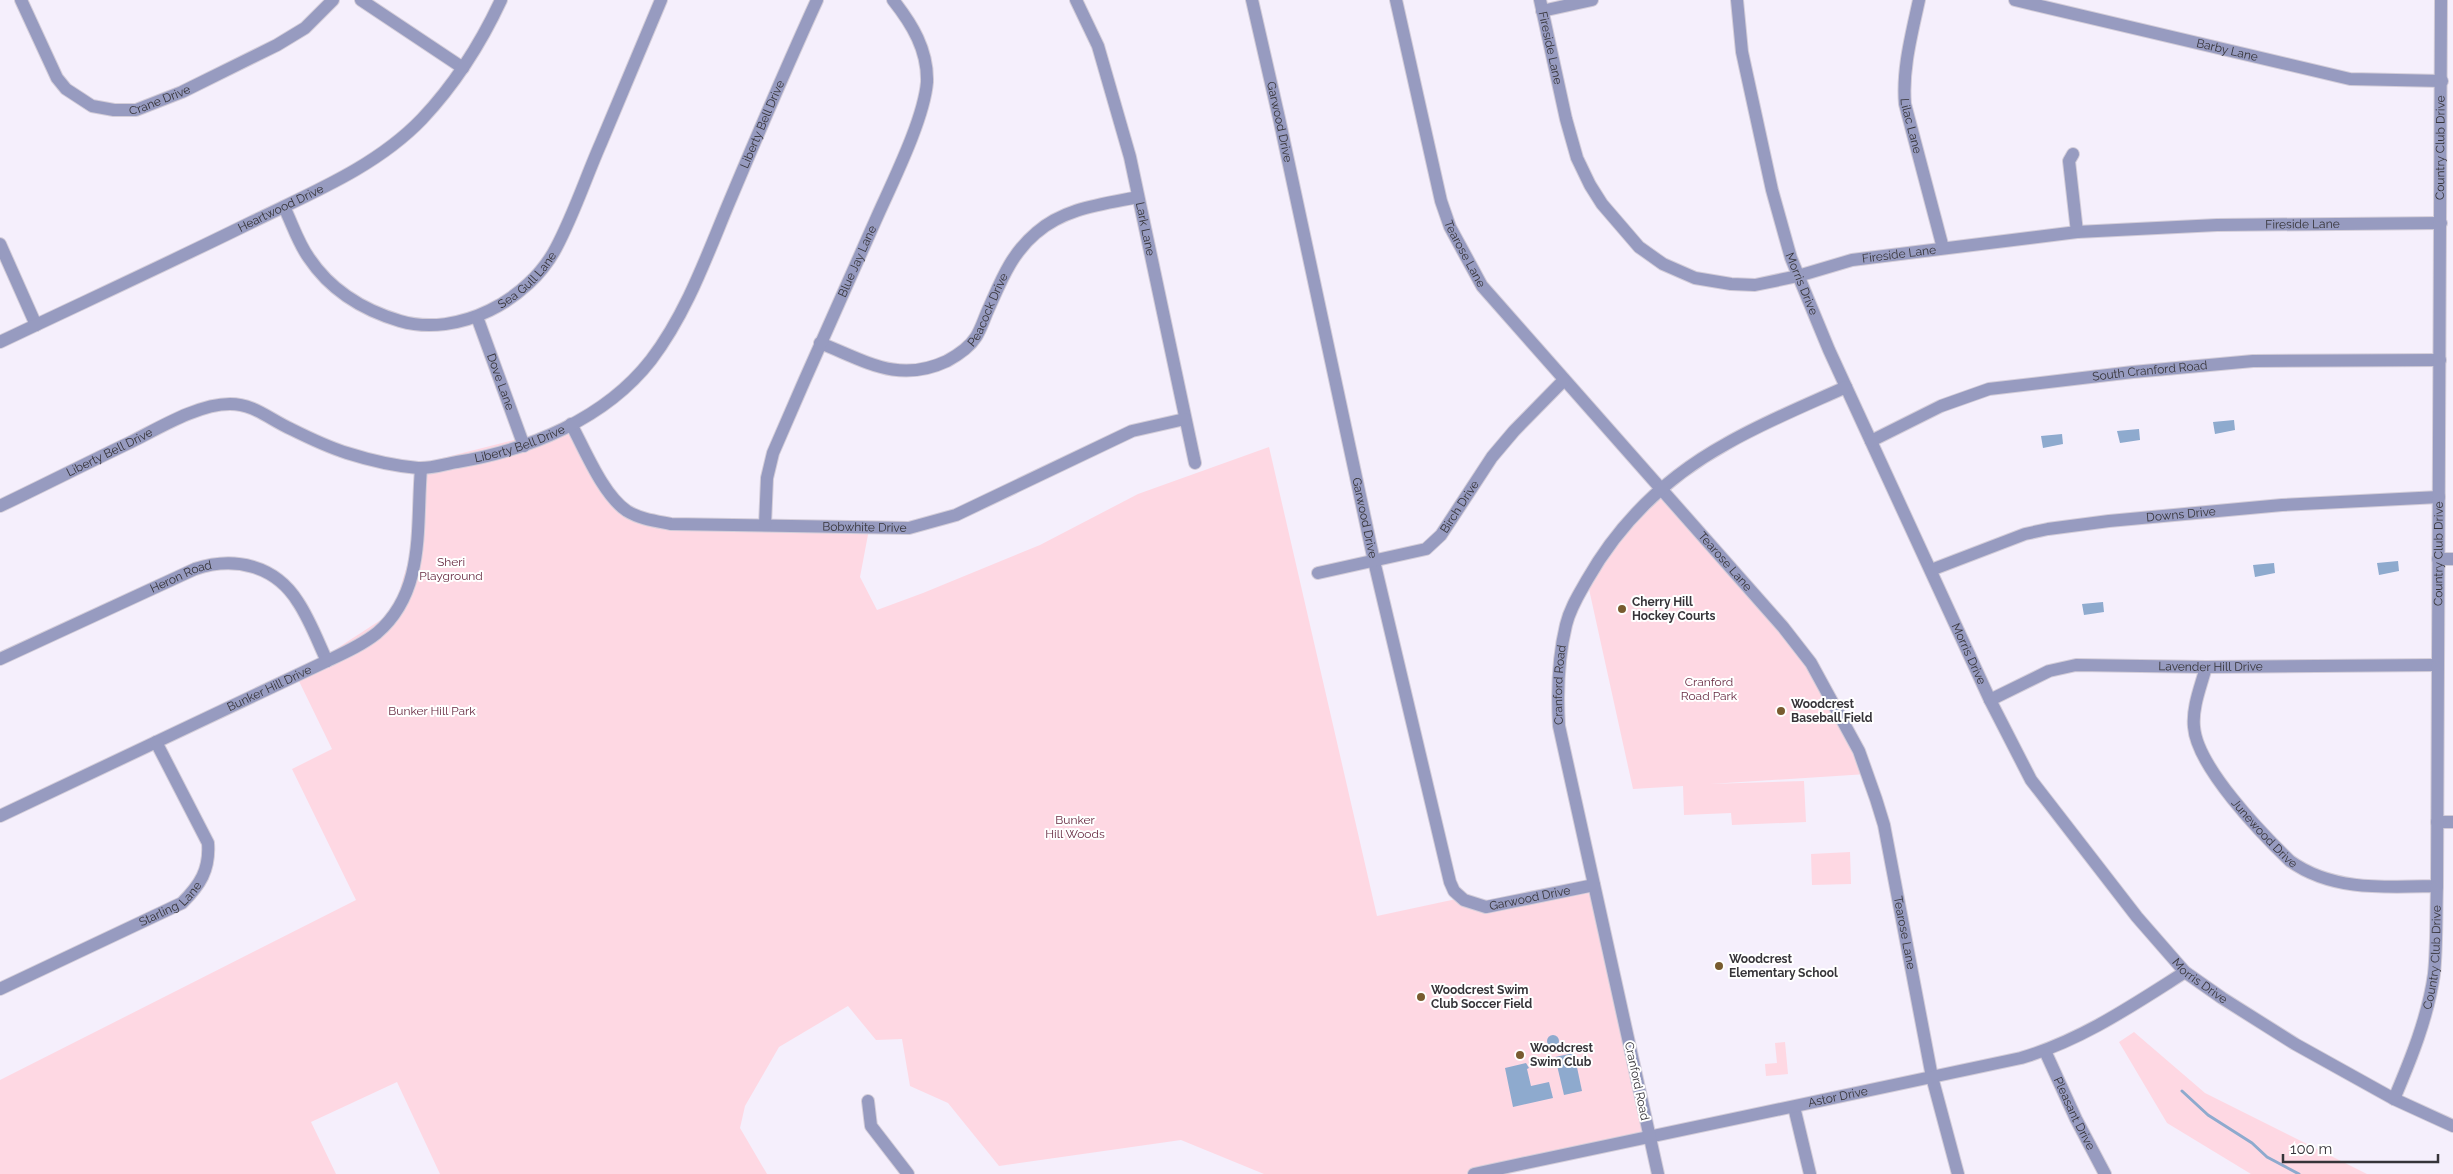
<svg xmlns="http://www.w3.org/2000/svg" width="2453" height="1174" viewBox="0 0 2453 1174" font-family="Raleway,sans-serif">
<rect width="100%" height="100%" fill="#f5effc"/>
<g fill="#fed8e3">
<polygon points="573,425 615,495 653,521 870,524 860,577 877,610 923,593 1040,545 1138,494 1269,447 1377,916 1461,898 1473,905 1594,885 1649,1137 1474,1174 1264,1174 1181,1140 999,1166 948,1103 910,1086 902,1039 876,1040 848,1006 779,1047 745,1106 740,1128 767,1174 440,1174 397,1082 311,1122 336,1174 0,1174 0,1080 356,900 292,769 332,749 296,675 393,612 422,516 415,465"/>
<polygon points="1662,488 1811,663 1867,774 1710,784 1804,781 1806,822 1732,825 1731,813 1684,815 1683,786 1633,789 1587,580"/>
<polygon points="1850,852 1851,884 1812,885 1811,854"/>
<polygon points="2134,1032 2205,1093 2367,1174 2251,1174 2167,1123 2119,1042"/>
<polygon points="1785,1042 1788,1074 1766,1076 1765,1064 1777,1063 1775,1043"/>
</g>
<g fill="#8eaace">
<polygon points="2234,420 2235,430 2215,434 2213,422"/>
<polygon points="2139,429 2140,440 2120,443 2117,431"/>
<polygon points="2062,434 2063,444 2043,448 2041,436"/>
<polygon points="2398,561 2399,571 2379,575 2377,563"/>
<polygon points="2274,563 2275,573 2255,577 2253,565"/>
<polygon points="2103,602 2104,612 2084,615 2082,604"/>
<circle cx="1553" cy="1041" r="6"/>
<polygon points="1574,1053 1582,1091 1564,1095 1555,1057"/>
<polygon points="1526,1063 1529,1068 1527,1069 1531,1086 1549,1082 1553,1098 1513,1107 1505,1068"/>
</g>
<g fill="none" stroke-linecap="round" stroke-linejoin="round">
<polyline stroke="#8eaace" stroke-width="3" points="2182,1091 2208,1115 2252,1143 2267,1157 2299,1174"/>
<g stroke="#d3cdd9" stroke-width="14">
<g id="minor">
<path id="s1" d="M21,0L57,78L66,89L92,106L114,110H136L182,92L277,45L305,28L333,0"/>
<polyline points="361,0 463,68"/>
<path id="s2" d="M1076,0L1098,46L1130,157L1195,463"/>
<path id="s3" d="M1252,0L1279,118L1374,561L1450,882L1454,891L1464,900L1486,907L1594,885"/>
<path id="s4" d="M1396,0L1441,201L1450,227L1482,286L1783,627L1811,663L1859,751L1876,799L1884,825L1932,1077L1958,1174"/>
<path id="s5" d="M1540,0L1566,119L1577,158L1590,185L1602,204L1639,247L1663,264L1695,278L1731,284L1755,285L1798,276L1852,260L2077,232L2217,225L2441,223"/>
<path id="s6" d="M1737,0L1742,52L1772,190L1791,258L1829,350L1990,700L2031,780L2137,917L2185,972L2222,998L2295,1044L2394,1099L2453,1126"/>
<path id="s7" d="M1919,0C1912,33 1902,69 1905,104L1943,248"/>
<path id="s8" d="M2015,0L2350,79L2442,81"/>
<polyline points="1542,11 1592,0"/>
<polyline points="2073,154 2069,161 2077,232"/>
<path id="s9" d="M284,207C292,223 298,243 309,258C331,291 363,310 400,321C458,338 529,300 556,248C574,214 586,177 601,143C621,95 641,48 661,0"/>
<polyline points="0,244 36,325"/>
<path id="s10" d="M477,317L524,446"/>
<path id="s11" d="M0,342C84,302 169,263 252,222C311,193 376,167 422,119C455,84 481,43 501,0"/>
<path id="s12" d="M820,343C866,361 898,384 947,361C958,355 969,348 976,337C981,329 984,319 988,310C1001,281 1011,254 1036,233C1064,208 1103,204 1138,197"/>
<path id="s13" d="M571,424C585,450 603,495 627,511C640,519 656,521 671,524L909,528L956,515L1132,431L1185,419"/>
<path id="s14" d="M1871,441L1941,406L1989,389L2133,372L2253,361L2440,360"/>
<path id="s15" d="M0,506C44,485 87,463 131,442C159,428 198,404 230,404C254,404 269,419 291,429C309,438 328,447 347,453C369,460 396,466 418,468C430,469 445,464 457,462C529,450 605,419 651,360C686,314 706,258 728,205C757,136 786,68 817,0"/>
<path id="s16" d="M765,525L767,478L773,453C807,374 842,295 877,217C893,181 924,119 927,82C928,50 912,24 893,0"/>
<polyline points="2438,559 2453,559"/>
<path id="s17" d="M1931,570L2025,534L2048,529L2109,521L2282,505L2439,497"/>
<path id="s18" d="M1318,573L1426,549L1441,535L1492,457L1514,431L1564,380"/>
<path id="s19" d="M0,659L195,569C234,556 275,565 298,602C310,620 318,642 327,661"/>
<path id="s20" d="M2206,667C2201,686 2192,707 2194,727C2197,767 2262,834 2290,861C2333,892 2388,887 2437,886"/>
<path id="s21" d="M1990,700L2049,671L2076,665L2206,667L2437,665"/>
<path id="s22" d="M0,816L327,661C344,653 362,645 377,633C426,591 416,526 421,469"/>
<polyline points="2437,822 2453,822"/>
<path id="s23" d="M0,989L182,903C200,885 210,870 208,843L156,742"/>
<path id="s24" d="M2045,1051L2076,1119L2105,1174"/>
<path id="s25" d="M2394,1099C2411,1059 2428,1017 2434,974C2437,945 2436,915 2437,886L2441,0"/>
<polyline points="868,1101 871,1126 908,1174"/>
<polyline points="1794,1107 1810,1174"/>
<path id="s26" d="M1474,1174L2021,1058C2082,1040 2133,1005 2185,972"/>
<path id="s27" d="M1658,1174L1559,726C1557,692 1558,658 1566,625C1570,608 1579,594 1587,580C1620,522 1668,476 1726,444C1764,422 1806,405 1846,387"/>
</g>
</g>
<use href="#minor" stroke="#979bc0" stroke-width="12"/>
</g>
<g fill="#785b2f" stroke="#fff" stroke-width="2">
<circle cx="1622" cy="609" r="5"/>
<circle cx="1781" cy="711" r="5"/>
<circle cx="1719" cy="966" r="5"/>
<circle cx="1421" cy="997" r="5"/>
<circle cx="1520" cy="1055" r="5"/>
</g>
<g text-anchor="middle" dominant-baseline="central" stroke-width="4" stroke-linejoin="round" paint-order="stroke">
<g font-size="12" fill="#363439" stroke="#fff">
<text stroke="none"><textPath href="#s5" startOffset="49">Fireside Lane</textPath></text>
<text stroke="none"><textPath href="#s8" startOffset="218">Barby Lane</textPath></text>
<text stroke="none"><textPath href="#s1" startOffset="201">Crane Drive</textPath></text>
<text stroke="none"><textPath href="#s3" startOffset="125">Garwood Drive</textPath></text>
<text stroke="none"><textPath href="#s15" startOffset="978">Liberty Bell Drive</textPath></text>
<text stroke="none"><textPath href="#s7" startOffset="128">Lilac Lane</textPath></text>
<text stroke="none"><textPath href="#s25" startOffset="958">Country Club Drive</textPath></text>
<text stroke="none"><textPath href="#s11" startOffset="311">Heartwood Drive</textPath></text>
<text stroke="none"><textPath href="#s5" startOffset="949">Fireside Lane</textPath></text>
<text stroke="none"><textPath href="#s2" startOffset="240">Lark Lane</textPath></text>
<text stroke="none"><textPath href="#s4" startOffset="264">Tearose Lane</textPath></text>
<text stroke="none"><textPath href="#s5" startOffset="544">Fireside Lane</textPath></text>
<text stroke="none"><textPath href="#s16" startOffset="282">Blue Jay Lane</textPath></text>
<text stroke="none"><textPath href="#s9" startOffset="311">Sea Gull Lane</textPath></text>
<text stroke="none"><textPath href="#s6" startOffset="292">Morris Drive</textPath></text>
<text stroke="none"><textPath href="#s12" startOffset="201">Peacock Drive</textPath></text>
<text stroke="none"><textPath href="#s14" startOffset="291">South Cranford Road</textPath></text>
<text stroke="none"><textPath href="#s10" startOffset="69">Dove Lane</textPath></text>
<text stroke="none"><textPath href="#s15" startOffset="558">Liberty Bell Drive</textPath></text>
<text stroke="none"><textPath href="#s15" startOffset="122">Liberty Bell Drive</textPath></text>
<text stroke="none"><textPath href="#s18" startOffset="165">Birch Drive</textPath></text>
<text stroke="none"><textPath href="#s17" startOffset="258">Downs Drive</textPath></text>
<text stroke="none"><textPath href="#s3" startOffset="530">Garwood Drive</textPath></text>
<text stroke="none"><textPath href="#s13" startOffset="344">Bobwhite Drive</textPath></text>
<text stroke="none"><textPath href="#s25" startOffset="552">Country Club Drive</textPath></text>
<text stroke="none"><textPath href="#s4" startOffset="668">Tearose Lane</textPath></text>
<text stroke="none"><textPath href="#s19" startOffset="199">Heron Road</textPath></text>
<text stroke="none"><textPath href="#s6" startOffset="698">Morris Drive</textPath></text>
<text stroke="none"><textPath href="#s21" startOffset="228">Lavender Hill Drive</textPath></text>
<text stroke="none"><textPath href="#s27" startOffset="500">Cranford Road</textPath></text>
<text stroke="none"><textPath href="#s22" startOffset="298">Bunker Hill Drive</textPath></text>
<text stroke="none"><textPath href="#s20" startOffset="191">Junewood Drive</textPath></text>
<text stroke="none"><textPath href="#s3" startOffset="995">Garwood Drive</textPath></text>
<text stroke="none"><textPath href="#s23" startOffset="191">Starling Lane</textPath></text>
<text stroke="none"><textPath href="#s4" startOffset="1089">Tearose Lane</textPath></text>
<text stroke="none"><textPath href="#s25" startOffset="148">Country Club Drive</textPath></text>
<text stroke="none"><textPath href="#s6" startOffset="1102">Morris Drive</textPath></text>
<text transform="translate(1637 1081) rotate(78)">Cranford Road</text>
<text stroke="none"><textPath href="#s26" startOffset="372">Astor Drive</textPath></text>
<text stroke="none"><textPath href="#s24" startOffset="69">Pleasant Drive</textPath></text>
</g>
<g font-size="12" fill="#682b42" stroke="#fff">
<text x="451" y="562">Sheri<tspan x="451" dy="14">Playground</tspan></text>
<text x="1709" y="682">Cranford<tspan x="1709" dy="14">Road Park</tspan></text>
<text x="432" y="711">Bunker Hill Park</text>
<text x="1075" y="820">Bunker<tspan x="1075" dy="14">Hill Woods</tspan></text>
</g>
<g font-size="12" font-weight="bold" fill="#363439" stroke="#fff" text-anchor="start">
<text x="1632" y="602">Cherry Hill<tspan x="1632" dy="14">Hockey Courts</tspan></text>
<text x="1791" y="704">Woodcrest<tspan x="1791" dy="14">Baseball Field</tspan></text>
<text x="1729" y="959">Woodcrest<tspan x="1729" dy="14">Elementary School</tspan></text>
<text x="1431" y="990">Woodcrest Swim<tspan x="1431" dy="14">Club Soccer Field</tspan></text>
<text x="1530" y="1048">Woodcrest<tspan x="1530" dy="14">Swim Club</tspan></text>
</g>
</g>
<path d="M2283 1154v8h155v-8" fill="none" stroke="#363439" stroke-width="2.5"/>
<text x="2290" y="1154" font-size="15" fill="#363439" stroke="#ffffff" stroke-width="4" paint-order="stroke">100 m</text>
</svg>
